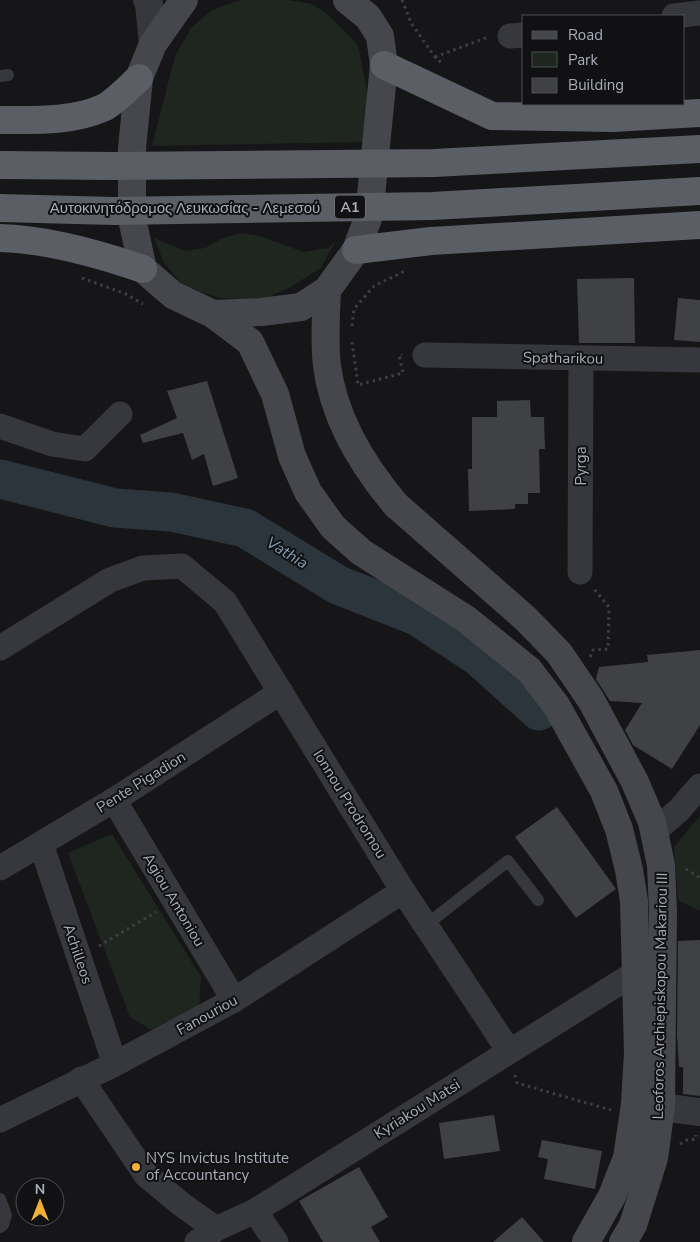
<svg xmlns="http://www.w3.org/2000/svg" width="700" height="1242" viewBox="0 0 700 1242" font-family="'Nunito Sans',sans-serif">
<rect width="100%" height="100%" fill="#161618"/>
<g fill="#1e261f">
<polygon points="240,0 289,0 312,4 327,14 358,45 371,111 364,142 152,146 175,56 191,28 212,10"/>
<polygon points="242,233 259,236 304,252 328,248 336,241 321,268 287,289 268,297 244,299 220,298 198,291 181,283 164,263 154,238 184,251 205,248 223,238"/>
<polygon points="700,816 700,911 678,900 674,847"/>
<polygon points="112,834 201,977 199,1006 157,1033 130,1017 68,853"/>
</g>
<g fill="none" stroke-linecap="round" stroke-linejoin="round">
<polyline stroke="#2c353c" stroke-width="39" points="0,479 115,508 171,512 245,528 338,585 417,616 479,657 539,711"/>
</g>
<g fill="#404145">
<polygon points="634,278 635,343 579,343 577,279"/>
<polygon points="678,298 700,300 700,342 674,340"/>
<polygon points="207,381 238,478 213,486 204,454 192,460 183,433 143,443 140,435 177,418 167,391"/>
<polygon points="530,400 531,417 544,417 545,449 539,449 540,493 528,493 528,504 515,504 515,509 469,511 468,469 472,469 472,417 497,417 497,401"/>
<polygon points="700,650 700,725 672,769 633,745 625,730 642,703 610,701 596,679 599,667 648,662 647,655"/>
<polygon points="557,807 616,889 576,918 515,837"/>
<polygon points="700,940 700,1096 683,1094 683,1067 679,1067 677,1033 678,941"/>
<polygon points="494,1115 500,1151 444,1159 439,1123"/>
<polygon points="542,1140 602,1151 595,1189 544,1179 548,1159 538,1157"/>
<polygon points="359,1167 388,1217 371,1227 380,1242 323,1242 299,1201"/>
<polygon points="522,1217 544,1242 493,1242"/>
</g>
<g fill="none" stroke-linecap="round" stroke-linejoin="round">
<g stroke="#3d3f44" stroke-width="3" stroke-dasharray="2.5 4" stroke-linecap="butt">
<polyline points="402,0 411,23 435,57 443,64"/>
<polyline points="435,57 488,37"/>
<polyline points="82,278 126,294 143,304"/>
<polyline points="352,326 354,309 374,286 407,270"/>
<polyline points="352,342 358,385 403,373 399,355 402,355"/>
<polyline points="590,657 593,650 608,649 609,607 594,589"/>
<polyline points="686,869 700,878"/>
<polyline points="99,946 156,912"/>
<polyline points="515,1075 517,1083 611,1110"/>
<polyline points="680,1144 687,1140 696,1139 696,1135"/>
</g>
<g stroke="#37383d" stroke-width="12">
<polyline points="0,76 8,75"/>
<polyline points="426,925 508,861 538,900"/>
<polyline points="0,1199 6,1215 3,1225 0,1227"/>
</g>
<g stroke="#37383d" stroke-width="25">
<polyline points="674,16 700,13"/>
<polyline points="510,36 524,35"/>
<polyline points="425,355 700,360"/>
<polyline points="0,426 52,444 85,449 120,414"/>
<polyline points="580,572 581,359"/>
<polyline points="0,648 110,580 143,568 182,566 225,602 403,891 509,1051"/>
<polyline points="114,800 234,1000"/>
<polyline points="654,832 679,810 700,786"/>
<polyline points="41,844 115,1064"/>
<polyline points="0,868 114,800 281,692"/>
<polyline points="81,1079 146,1175 181,1204 216,1229"/>
<polyline points="0,1120 115,1064 234,1000 403,891"/>
<polyline points="255,1211 276,1242"/>
<polyline points="197,1242 216,1229 255,1211 635,973"/>
</g>
<g stroke="#37383d" stroke-width="28">
<polyline points="147,0 149,4 153,44"/>
<polyline points="637,1104 700,1112"/>
</g>
<g stroke="#45474d" stroke-width="28">
<polyline points="184,0 153,44 139,78 132,148 132,219 143,269 173,295 213,314 261,312 301,307 327,290 356,250 369,216 384,65 380,36 368,17 347,0"/>
<path d="M327,290C326,315 324,341 327,366C334,419 363,466 396,505L526,619L559,653L591,700L635,782L652,822L661,865L663,911L661,1107L654,1158L633,1225L623,1242"/>
<polyline points="213,314 250,342 275,394 292,456 308,492 333,527 361,552 466,619 529,670 556,705 604,791 619,829 629,870 634,901 638,1053 635,1104 627,1158 612,1196 586,1242"/>
</g>
<g stroke="#5b5e65" stroke-width="28">
<polyline points="384,65 492,116 613,118 700,113"/>
<path d="M0,120C34,120 71,122 103,108C114,103 129,87 139,78"/>
<path d="M0,238C47,239 99,254 143,269"/>
<polyline points="356,250 431,241 700,225"/>
</g>
<g stroke="#5b5e65" stroke-width="28">
<polyline points="0,165 114,166 434,163 700,149"/>
<polyline points="0,208 114,211 432,206 700,191"/>
</g>
</g>
<circle fill="#f2b134" stroke="#111113" stroke-width="2" cx="136" cy="1167" r="5"/>
<g text-anchor="middle" dominant-baseline="central" stroke-width="4" stroke-linejoin="round" paint-order="stroke">
<rect fill="#111113" stroke="#7b7e86" stroke-width="1" x="335" y="195.5" width="30" height="23" rx="4"/>
<g font-size="14" font-weight="bold" fill="#a8adb8">
<text x="350" y="207">A1</text>
</g>
<g font-size="15" fill="#a8adb8" stroke="#111113">
<text x="185" y="208">Αυτοκινητόδρομος Λευκωσίας - Λεμεσού</text>
<text transform="translate(563 358) rotate(1)">Spatharikou</text>
<text transform="translate(581 466) rotate(-90)">Pyrga</text>
<text transform="translate(141 782) rotate(-32)">Pente Pigadion</text>
<text transform="translate(350 804) rotate(58)">Ionnou Prodromou</text>
<text transform="translate(174 900) rotate(59)">Agiou Antoniou</text>
<text transform="translate(78 954) rotate(71)">Achilleos</text>
<text transform="translate(660 996) rotate(-89)">Leoforos Archiepiskopou Makariou III</text>
<text transform="translate(207 1015) rotate(-29)">Fanouriou</text>
<text transform="translate(417 1109) rotate(-32)">Kyriakou Matsi</text>
</g>
<g font-size="15" fill="#a8adb8" stroke="#111113" text-anchor="start">
<text x="146" y="1158">NYS Invictus Institute<tspan x="146" dy="17">of Accountancy</tspan></text>
</g>
<g font-size="16" font-style="italic" fill="#7f9bb3" stroke="#111113">
<text transform="translate(287 553) rotate(32)">Vathia</text>
</g>
</g>
<rect x="522" y="15" width="162" height="90" fill="#111113" stroke="#4d4f55"/>
<rect x="532" y="31" width="25" height="8" fill="#45474d" stroke="#4d4f55"/>
<text x="568" y="40" font-size="15" fill="#a8adb8">Road</text>
<rect x="532" y="52" width="25" height="15" fill="#1e261f" stroke="#4d4f55"/>
<text x="568" y="65" font-size="15" fill="#a8adb8">Park</text>
<rect x="532" y="78" width="25" height="15" fill="#404145" stroke="#4d4f55"/>
<text x="568" y="90" font-size="15" fill="#a8adb8">Building</text>
<g transform="translate(40 1202)"><circle r="24" fill="#111113" stroke="#4d4f55"/>
<path d="M0-4L9 19L0 12L-9 19Z" fill="#f2b134"/>
<text y="-8" font-size="14" font-weight="bold" text-anchor="middle" fill="#a8adb8">N</text>
</g>
</svg>
